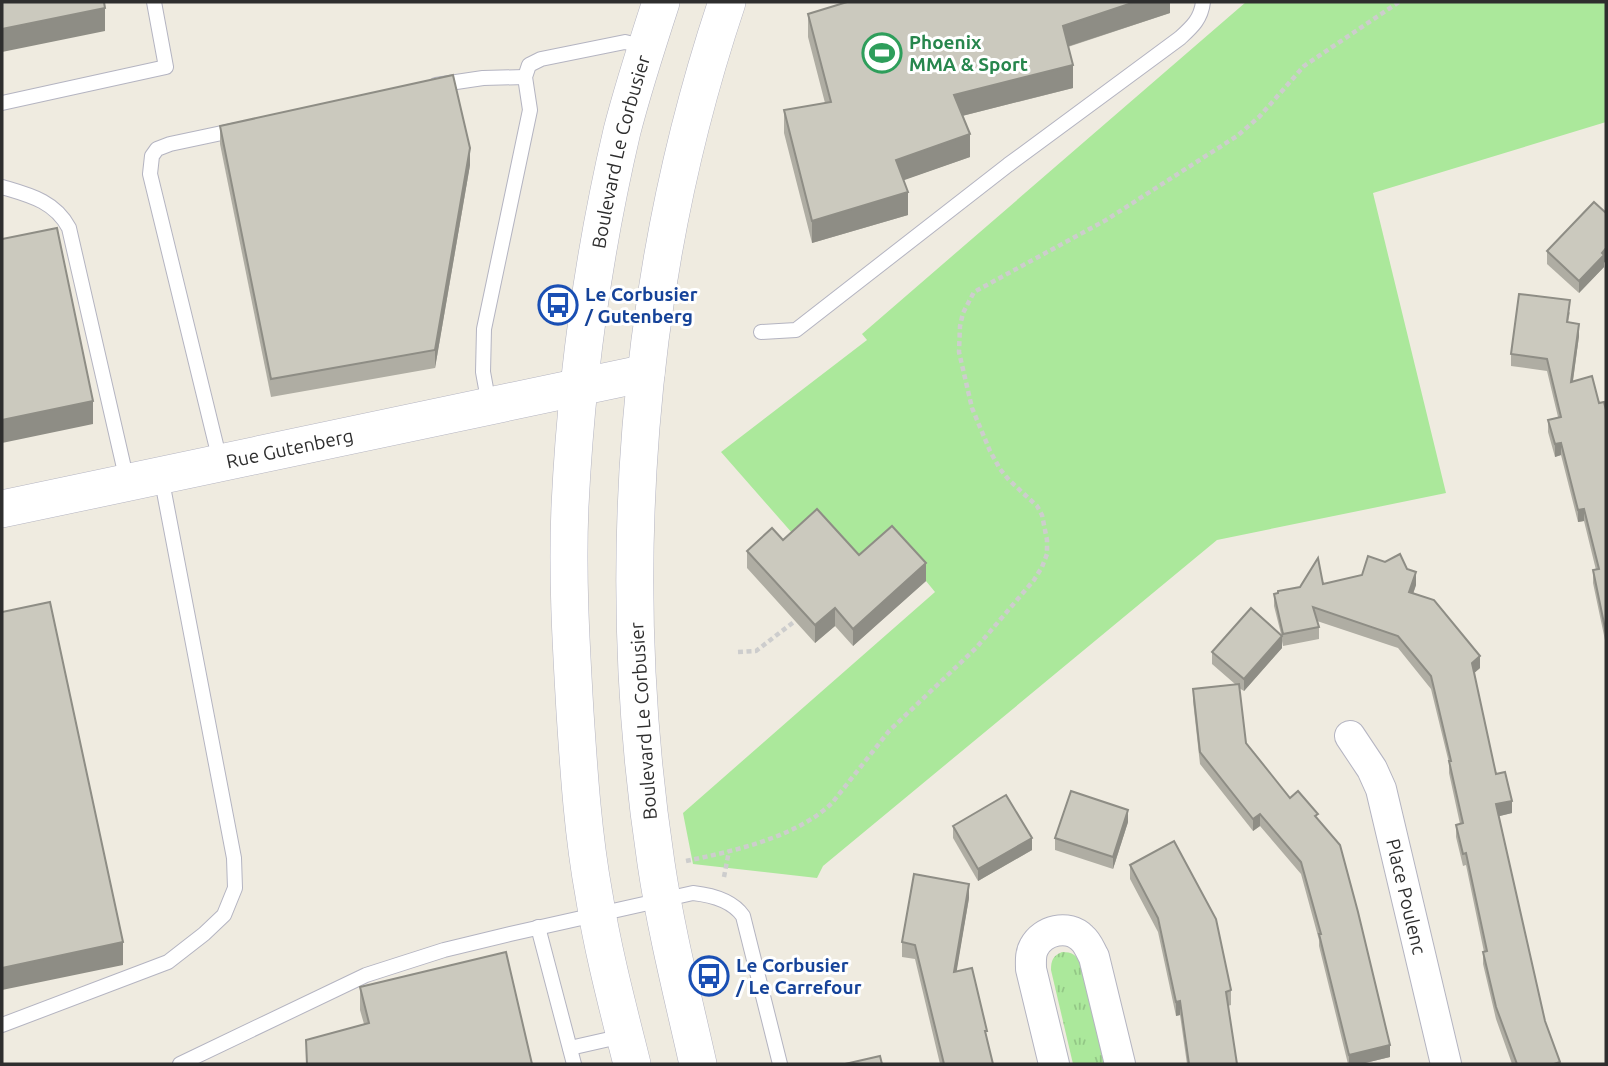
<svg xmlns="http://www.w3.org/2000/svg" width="1608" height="1066" viewBox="0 0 1608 1066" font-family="Ubuntu,sans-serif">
<defs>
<pattern id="grass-tufts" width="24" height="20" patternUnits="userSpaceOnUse" patternTransform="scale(1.75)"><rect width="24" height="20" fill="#abe89b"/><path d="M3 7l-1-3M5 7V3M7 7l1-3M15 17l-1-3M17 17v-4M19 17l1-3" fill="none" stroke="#93c786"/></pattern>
</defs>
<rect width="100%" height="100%" fill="#efebe0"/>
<path fill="url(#grass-tufts)" d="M1062,952C1072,952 1076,955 1081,963L1104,1064H1073L1051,970C1051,960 1053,956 1062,952Z"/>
<polygon fill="#abe89b" points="1246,2 1606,2 1606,122 1373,193 1446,493 1217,540 823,866 817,878 693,864 683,813 935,592 926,581 859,573 800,542 721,452 867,340 862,334"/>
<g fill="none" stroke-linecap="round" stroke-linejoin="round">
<g stroke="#b4b4c1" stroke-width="16">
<g id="service">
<polyline points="436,85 483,78 525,77"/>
<polyline points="2,103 166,67 154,2"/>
<path d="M2,187C29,195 55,201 69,228L127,481"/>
<path d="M761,332L796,330L1008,165L1180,38C1192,27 1201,19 1203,2"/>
<polyline points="489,405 483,372 484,329 530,110 525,77 529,65 541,59 625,42 645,47"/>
<polyline points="220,461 150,174 152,156 157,149 170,144 236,130"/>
<polyline points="538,927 574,1064"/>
<polyline points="2,1025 168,962 204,934 224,915 235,888 234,858 161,476"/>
<polyline points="570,1048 623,1036"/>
<path d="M180,1064L366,975L444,950L510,934L693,893C711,895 732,900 743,916L780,1064"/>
</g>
</g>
<g stroke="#b4b4c1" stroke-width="32">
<g id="minor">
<path id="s1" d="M1350,736L1372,769L1381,789L1446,1064"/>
<path d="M1054,1064L1031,969C1031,962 1030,954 1034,947C1043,930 1068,924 1082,938C1088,943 1090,950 1094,957L1120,1064"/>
</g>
</g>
<g stroke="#b4b4c1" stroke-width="38">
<g id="tertiary">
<path id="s2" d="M2,509L646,373"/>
<path id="s3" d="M632,1064C618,1008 603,952 594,895C583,835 579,773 575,712C571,644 567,575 570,506C576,380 593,255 622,131C633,88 647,45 661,2"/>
<path d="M698,1064C683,997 666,931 656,863C613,578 635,276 727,2"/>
</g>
</g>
<g stroke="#cdcdcd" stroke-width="4.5" stroke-dasharray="5 3.5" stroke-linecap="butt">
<polyline points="738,652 756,651 795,621"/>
<path d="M686,861C734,851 797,837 832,803L889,731L976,648L1034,580L1042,567L1047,554V540L1042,515L1037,506L1009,480L1000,469L990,451L972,408L959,352L960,326L963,313L974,292L1106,220L1237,136L1259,117L1304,66L1399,2"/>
<polyline points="724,877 729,851"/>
</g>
<use href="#service" stroke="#fff" stroke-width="14"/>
<use href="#minor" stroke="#fff" stroke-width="30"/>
<use href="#tertiary" stroke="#fff" stroke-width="37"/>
</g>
<g fill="#afada3">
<polygon points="1170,2 1170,13 1068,47 1073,88 962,116 970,157 903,180 908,215 812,243 784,133 784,110 825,103 808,37 808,14"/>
<polygon points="220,126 470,165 435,368 271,397 220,144"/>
<polygon points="1547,251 1604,263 1604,267 1579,293 1547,264"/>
<polygon points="1570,312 1568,322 1579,336 1573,381 1599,403 1606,410 1606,645 1593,583 1593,570 1596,570 1584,521 1578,522 1561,455 1555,457 1548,432 1548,420 1558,417 1547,371 1511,366 1511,354"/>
<polygon points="783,540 859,555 926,581 853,646 835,626 815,643 747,568 747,551"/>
<polygon points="1407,569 1416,585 1413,594 1480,668 1474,673 1496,774 1512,813 1499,816 1545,1021 1560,1064 1512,1064 1496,1019 1483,964 1483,952 1484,952 1466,865 1463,866 1456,837 1456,825 1460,824 1449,773 1449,763 1431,689 1398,648 1317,621 1319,627 1319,639 1283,646 1282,641 1282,648 1244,691 1239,688 1246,743 1290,798 1318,819 1390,1057 1361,1064 1348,1064 1319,946 1319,940 1301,874 1260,826 1253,831 1200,764 1193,701 1193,689 1235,684 1212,664 1212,652 1281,634 1274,606 1274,594 1323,584"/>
<polygon points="1128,822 1113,869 1055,850 1055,838"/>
<polygon points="953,826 1032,850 978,881 953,838"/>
<polygon points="1130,865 1231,990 1231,1005 1228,1006 1237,1064 1187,1064 1180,1015 1176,1016 1158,932 1130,879"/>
<polygon points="969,898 956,972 987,1039 993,1064 940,1064 915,959 902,957 902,942"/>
<polygon points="360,987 532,1064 306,1064 306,1040 364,1024 360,1010"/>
</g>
<g fill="#8e8d85">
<polygon points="1135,2 1170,2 1170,13 1063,48 1063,26"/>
<polygon points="105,8 105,31 2,52 2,29"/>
<polygon points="1073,65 1073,88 954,118 954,95"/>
<polygon points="970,134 970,157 896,183 896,160"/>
<polygon points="470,148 470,165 435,368 435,350"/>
<polygon points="908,192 908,215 812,243 812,221"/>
<polygon points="1606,248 1606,260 1604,263 1604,267 1579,293 1579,281"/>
<polygon points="1579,324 1579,336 1571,394 1571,382"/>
<polygon points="93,401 93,424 2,443 2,420"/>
<polygon points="1561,443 1561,455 1555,457 1555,444"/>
<polygon points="1584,509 1584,521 1578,522 1578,510"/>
<polygon points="926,563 926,581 853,646 853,629"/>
<polygon points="1416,572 1416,585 1409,605 1409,592"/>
<polygon points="835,608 835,626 815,643 815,625"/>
<polygon points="1282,636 1282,648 1244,691 1244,679"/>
<polygon points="1480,656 1480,668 1472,675 1472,663"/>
<polygon points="1512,801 1512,813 1496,817 1496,804"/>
<polygon points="1128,810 1128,822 1113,869 1113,857"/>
<polygon points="1260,814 1260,826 1253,831 1253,819"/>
<polygon points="1032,838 1032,850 978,881 978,869"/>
<polygon points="969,884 969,898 954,987 954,972"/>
<polygon points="123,942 123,965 2,990 2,968"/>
<polygon points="1180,1001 1180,1015 1176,1016 1176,1002"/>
<polygon points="1390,1045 1390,1057 1361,1064 1349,1064 1349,1055"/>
</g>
<g fill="#cbc9be" stroke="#8e8d85" stroke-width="2">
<polygon points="2,2 104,2 105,8 2,29"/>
<polygon points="847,2 1135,2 1063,26 1073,65 954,95 970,134 896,160 908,192 812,221 784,110 831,102 808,14"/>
<polygon points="453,75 470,148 435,350 271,379 220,126"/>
<polygon points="1594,202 1606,213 1606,248 1602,253 1604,255 1579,281 1547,251"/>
<polygon points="57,228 93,401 2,420 2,239"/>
<polygon points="1519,294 1570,300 1567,322 1579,324 1571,382 1592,376 1599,403 1604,402 1606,410 1606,633 1593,570 1599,569 1584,509 1578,510 1561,443 1555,444 1548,420 1561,417 1547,359 1511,354"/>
<polygon points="817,509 859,555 892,526 926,563 853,629 835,608 815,625 747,551 772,528 783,540"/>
<polygon points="1400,554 1407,569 1416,572 1409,592 1434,600 1480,656 1472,663 1496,774 1505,772 1512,801 1496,804 1545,1021 1560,1062 1554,1064 1517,1064 1496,1007 1483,952 1487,951 1466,853 1463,854 1456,825 1463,823 1449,761 1451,761 1431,676 1398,636 1313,607 1319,627 1283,634 1274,594 1278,593 1278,591 1300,587 1318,558 1323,584 1362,575 1368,556 1385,562"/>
<polygon points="50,602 123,942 2,968 2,612"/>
<polygon points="1251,608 1282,636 1244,679 1212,652"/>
<polygon points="1239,684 1246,743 1290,798 1298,791 1318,814 1315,816 1340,845 1358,912 1390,1045 1349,1055 1319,934 1321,934 1301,862 1260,814 1253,819 1200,752 1193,689"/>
<polygon points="1071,791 1128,810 1113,857 1055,838"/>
<polygon points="1006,795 1032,838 978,869 953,826"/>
<polygon points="1174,841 1216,919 1231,990 1226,992 1237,1064 1189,1064 1180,1001 1176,1002 1158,918 1130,865"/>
<polygon points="914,874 969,884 954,972 972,968 987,1031 985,1031 993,1064 944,1064 915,945 902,942"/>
<polygon points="506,952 532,1064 307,1064 306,1040 369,1023 360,987"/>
<polygon points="880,1056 882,1064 845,1064"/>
</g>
<defs>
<g id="stadium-ring" transform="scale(2.0125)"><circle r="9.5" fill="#fff" stroke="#2e9e5b" stroke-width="1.5"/><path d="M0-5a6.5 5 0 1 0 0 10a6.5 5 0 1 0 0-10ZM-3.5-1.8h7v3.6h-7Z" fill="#2e9e5b"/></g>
<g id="bus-ring" transform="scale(2.0125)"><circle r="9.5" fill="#fff" stroke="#1a4fb4" stroke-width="1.5"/><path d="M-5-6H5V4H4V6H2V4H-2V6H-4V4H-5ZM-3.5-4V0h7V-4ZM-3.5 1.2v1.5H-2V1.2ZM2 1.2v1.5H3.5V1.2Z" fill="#1a4fb4"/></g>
</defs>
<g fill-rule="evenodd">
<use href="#stadium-ring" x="882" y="53"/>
<use href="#bus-ring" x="558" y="305"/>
<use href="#bus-ring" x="709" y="976"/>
</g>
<g text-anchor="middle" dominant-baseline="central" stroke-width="6" stroke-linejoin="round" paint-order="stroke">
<g font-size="19" font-weight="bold" fill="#27864d" stroke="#fff" text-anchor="start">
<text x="909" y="42">Phoenix<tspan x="909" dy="22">MMA &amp; Sport</tspan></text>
</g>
<g font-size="19" fill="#2e2e2e" stroke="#fff">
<text stroke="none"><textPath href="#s3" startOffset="922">Boulevard Le Corbusier</textPath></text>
<text stroke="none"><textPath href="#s2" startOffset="294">Rue Gutenberg</textPath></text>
<text transform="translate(643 721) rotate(-94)">Boulevard Le Corbusier</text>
<text stroke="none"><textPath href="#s1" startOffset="172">Place Poulenc</textPath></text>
</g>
<g font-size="19" font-weight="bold" fill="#164399" stroke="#fff" text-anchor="start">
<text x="585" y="294">Le Corbusier<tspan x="585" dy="22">/ Gutenberg</tspan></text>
<text x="736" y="965">Le Corbusier<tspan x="736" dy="22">/ Le Carrefour</tspan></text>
</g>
</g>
<rect width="1608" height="1066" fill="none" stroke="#2e2e2e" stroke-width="7"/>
</svg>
